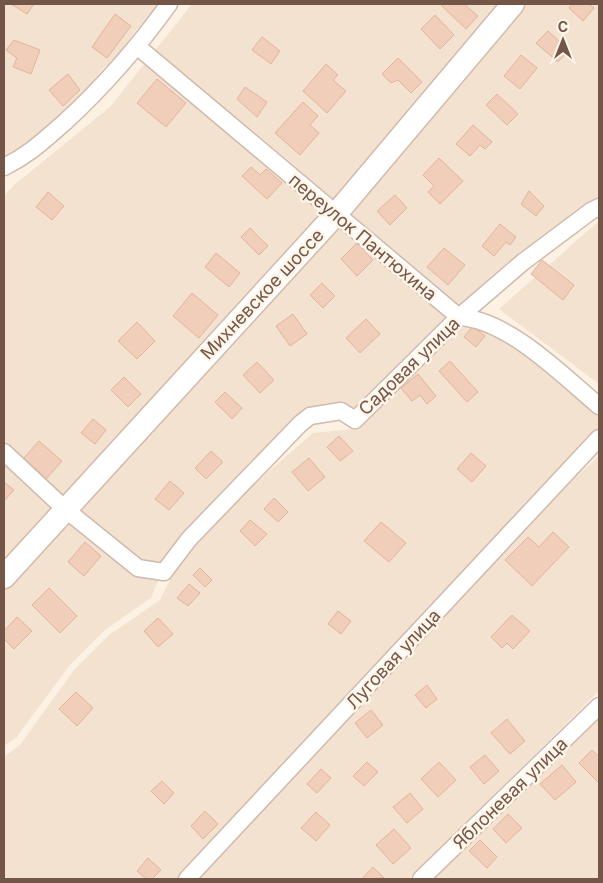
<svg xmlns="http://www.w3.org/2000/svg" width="603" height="883" viewBox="0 0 603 883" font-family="Inter,sans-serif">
<rect width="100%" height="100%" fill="#fcf1e2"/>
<g fill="#f4e2d1">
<polygon points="4,4 161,4 135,31 117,57 102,69 85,94 54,127 4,157"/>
<polygon points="192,4 599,4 599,206 354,414 307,413 171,548 151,598 106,629 69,666 16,738 4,746 4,196 14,185 110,107"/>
<polygon points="599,221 599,384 499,309"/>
<polygon points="469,319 495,328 599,410 599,427 180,879 4,879 4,757 20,745 74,670 109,635 160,600 177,565 201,535 270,470 313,433 352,429"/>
<polygon points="599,456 599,691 409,879 193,879 543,507"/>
<polygon points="599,714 599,879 427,879"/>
</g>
<g fill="#f1ceba" stroke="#e4b39b">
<polygon points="11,4 34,4 27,14"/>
<polygon points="440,4 464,4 478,16 466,29"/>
<polygon points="572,4 589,4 594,8 583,21 569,8"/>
<polygon points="115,14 131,26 107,58 92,47"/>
<polygon points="435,15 454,35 440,49 421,29"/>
<polygon points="548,31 569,50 558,62 536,43"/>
<polygon points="262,37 280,51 271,64 252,50"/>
<polygon points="14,40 40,50 31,74 13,67 17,58 6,50"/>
<polygon points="521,55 537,68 520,89 504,76"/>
<polygon points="398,58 422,82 411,93 398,80 391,83 382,74"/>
<polygon points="326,64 338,75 333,80 346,91 327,113 303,91"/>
<polygon points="68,74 80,90 63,106 49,90"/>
<polygon points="157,79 186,103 166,127 137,103"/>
<polygon points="245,87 267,102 257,117 237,99"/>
<polygon points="497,94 518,114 507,125 486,105"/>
<polygon points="303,102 318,116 310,125 319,133 300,155 275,133"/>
<polygon points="473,125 492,142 485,149 480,145 470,156 456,144"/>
<polygon points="439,158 463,181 440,204 428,192 434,186 423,175"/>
<polygon points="251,167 260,175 266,169 282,183 267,199 242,176"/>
<polygon points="529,191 544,206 536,216 521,204"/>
<polygon points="48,192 64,206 52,220 36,207"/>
<polygon points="395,195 407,208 390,225 377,211"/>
<polygon points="500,224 516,237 510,245 506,242 494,256 482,246"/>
<polygon points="250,228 268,246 259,255 241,237"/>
<polygon points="357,243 373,260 357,276 341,259"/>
<polygon points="444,248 465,265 448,285 427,267"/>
<polygon points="216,253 240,273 229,287 205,267"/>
<polygon points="542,260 574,285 563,300 531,274"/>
<polygon points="322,283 335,296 323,308 310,295"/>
<polygon points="192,293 218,315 199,338 173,316"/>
<polygon points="293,314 307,334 290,346 276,326"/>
<polygon points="366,319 380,334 360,353 346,338"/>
<polygon points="137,322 155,341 137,359 118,341"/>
<polygon points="473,326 485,336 476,347 464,337"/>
<polygon points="450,361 478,392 467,402 439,371"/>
<polygon points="257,362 274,380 260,393 243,375"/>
<polygon points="418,374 436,396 427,404 420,395 412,401 401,388"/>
<polygon points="124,377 141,394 128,407 111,390"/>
<polygon points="225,392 242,408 232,419 215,402"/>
<polygon points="93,419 106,430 95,444 81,433"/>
<polygon points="339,436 353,451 340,461 327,447"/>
<polygon points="39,441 62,461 46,479 23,459"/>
<polygon points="211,451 223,462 206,479 195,468"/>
<polygon points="471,453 486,466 472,482 457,469"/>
<polygon points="309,458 325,477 308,491 292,472"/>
<polygon points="170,481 184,493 169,510 155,499"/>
<polygon points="4,482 14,490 4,501"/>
<polygon points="274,498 288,512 278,522 264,509"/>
<polygon points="250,520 267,534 255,546 240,531"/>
<polygon points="381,522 406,543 389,562 364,541"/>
<polygon points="553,532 569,547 532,586 505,560 528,537 539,547"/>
<polygon points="85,542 101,556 84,576 68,562"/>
<polygon points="200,568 212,580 205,587 193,575"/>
<polygon points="189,584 200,593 188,606 177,598"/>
<polygon points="49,588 77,616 60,633 32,605"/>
<polygon points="338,611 351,621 341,634 328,624"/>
<polygon points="512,615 530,631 513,649 507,643 502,648 491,637"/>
<polygon points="17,617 32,631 14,649 4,639 4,631"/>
<polygon points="158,618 173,634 158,647 144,631"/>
<polygon points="427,685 437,699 426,708 415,695"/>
<polygon points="76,692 93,708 77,726 59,709"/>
<polygon points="371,710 383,725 367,738 355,723"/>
<polygon points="507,719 525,741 510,754 491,733"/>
<polygon points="592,750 599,757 599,783 579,763"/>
<polygon points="485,755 499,771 484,784 470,767"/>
<polygon points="367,762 378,772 364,786 353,776"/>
<polygon points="439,762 456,780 438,797 421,779"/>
<polygon points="562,765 576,782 555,800 540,784"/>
<polygon points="321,769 331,778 317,793 307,784"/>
<polygon points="162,781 174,793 164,804 151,791"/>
<polygon points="410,793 423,809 407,823 393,807"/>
<polygon points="205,811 218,824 203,839 191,826"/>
<polygon points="316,812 330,825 316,841 301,828"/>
<polygon points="508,814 522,828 506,843 493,829"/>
<polygon points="394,829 411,848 393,864 376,845"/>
<polygon points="480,840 497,857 487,868 469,851"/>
<polygon points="148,858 161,870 152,879 146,879 137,871"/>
<polygon points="373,867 384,878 362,879"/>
</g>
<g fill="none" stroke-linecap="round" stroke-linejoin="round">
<g stroke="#cfbaac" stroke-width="19">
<g id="street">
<path d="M138,47L459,317C509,320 562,375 599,406"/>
<path d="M4,167C30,154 43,141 65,122C104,86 138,47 169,4"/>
<polyline points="4,452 65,509 138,568 164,572 189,539 300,424 310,416 341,411 355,420 459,317 523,262 591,211 599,207"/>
<polyline points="187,879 599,438"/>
<polyline points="421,879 599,706"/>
</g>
</g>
<g stroke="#d2baa9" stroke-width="25">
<polyline id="secondary" points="4,577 336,214 513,4"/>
</g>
<use href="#street" stroke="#fff" stroke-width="16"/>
<use href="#secondary" stroke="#fff" stroke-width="22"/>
</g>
<g text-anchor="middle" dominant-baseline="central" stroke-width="5" stroke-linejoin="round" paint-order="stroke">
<g font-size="18" fill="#745649" stroke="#fff5e8">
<text transform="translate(363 237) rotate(40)">переулок Пантюхина</text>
<text transform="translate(262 294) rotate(-47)">Михневское шоссе</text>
<text transform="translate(409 366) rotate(-44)">Садовая улица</text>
<text transform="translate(393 659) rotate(-47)">Луговая улица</text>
<text transform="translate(510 793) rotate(-44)">Яблоневая улица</text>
</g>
</g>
<rect width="603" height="883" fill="none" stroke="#745649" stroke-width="10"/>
<g transform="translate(563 40)" stroke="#fff5e8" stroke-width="4" paint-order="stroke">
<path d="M0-4L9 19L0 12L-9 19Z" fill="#745649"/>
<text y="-8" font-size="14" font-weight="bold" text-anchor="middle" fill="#745649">С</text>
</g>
</svg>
